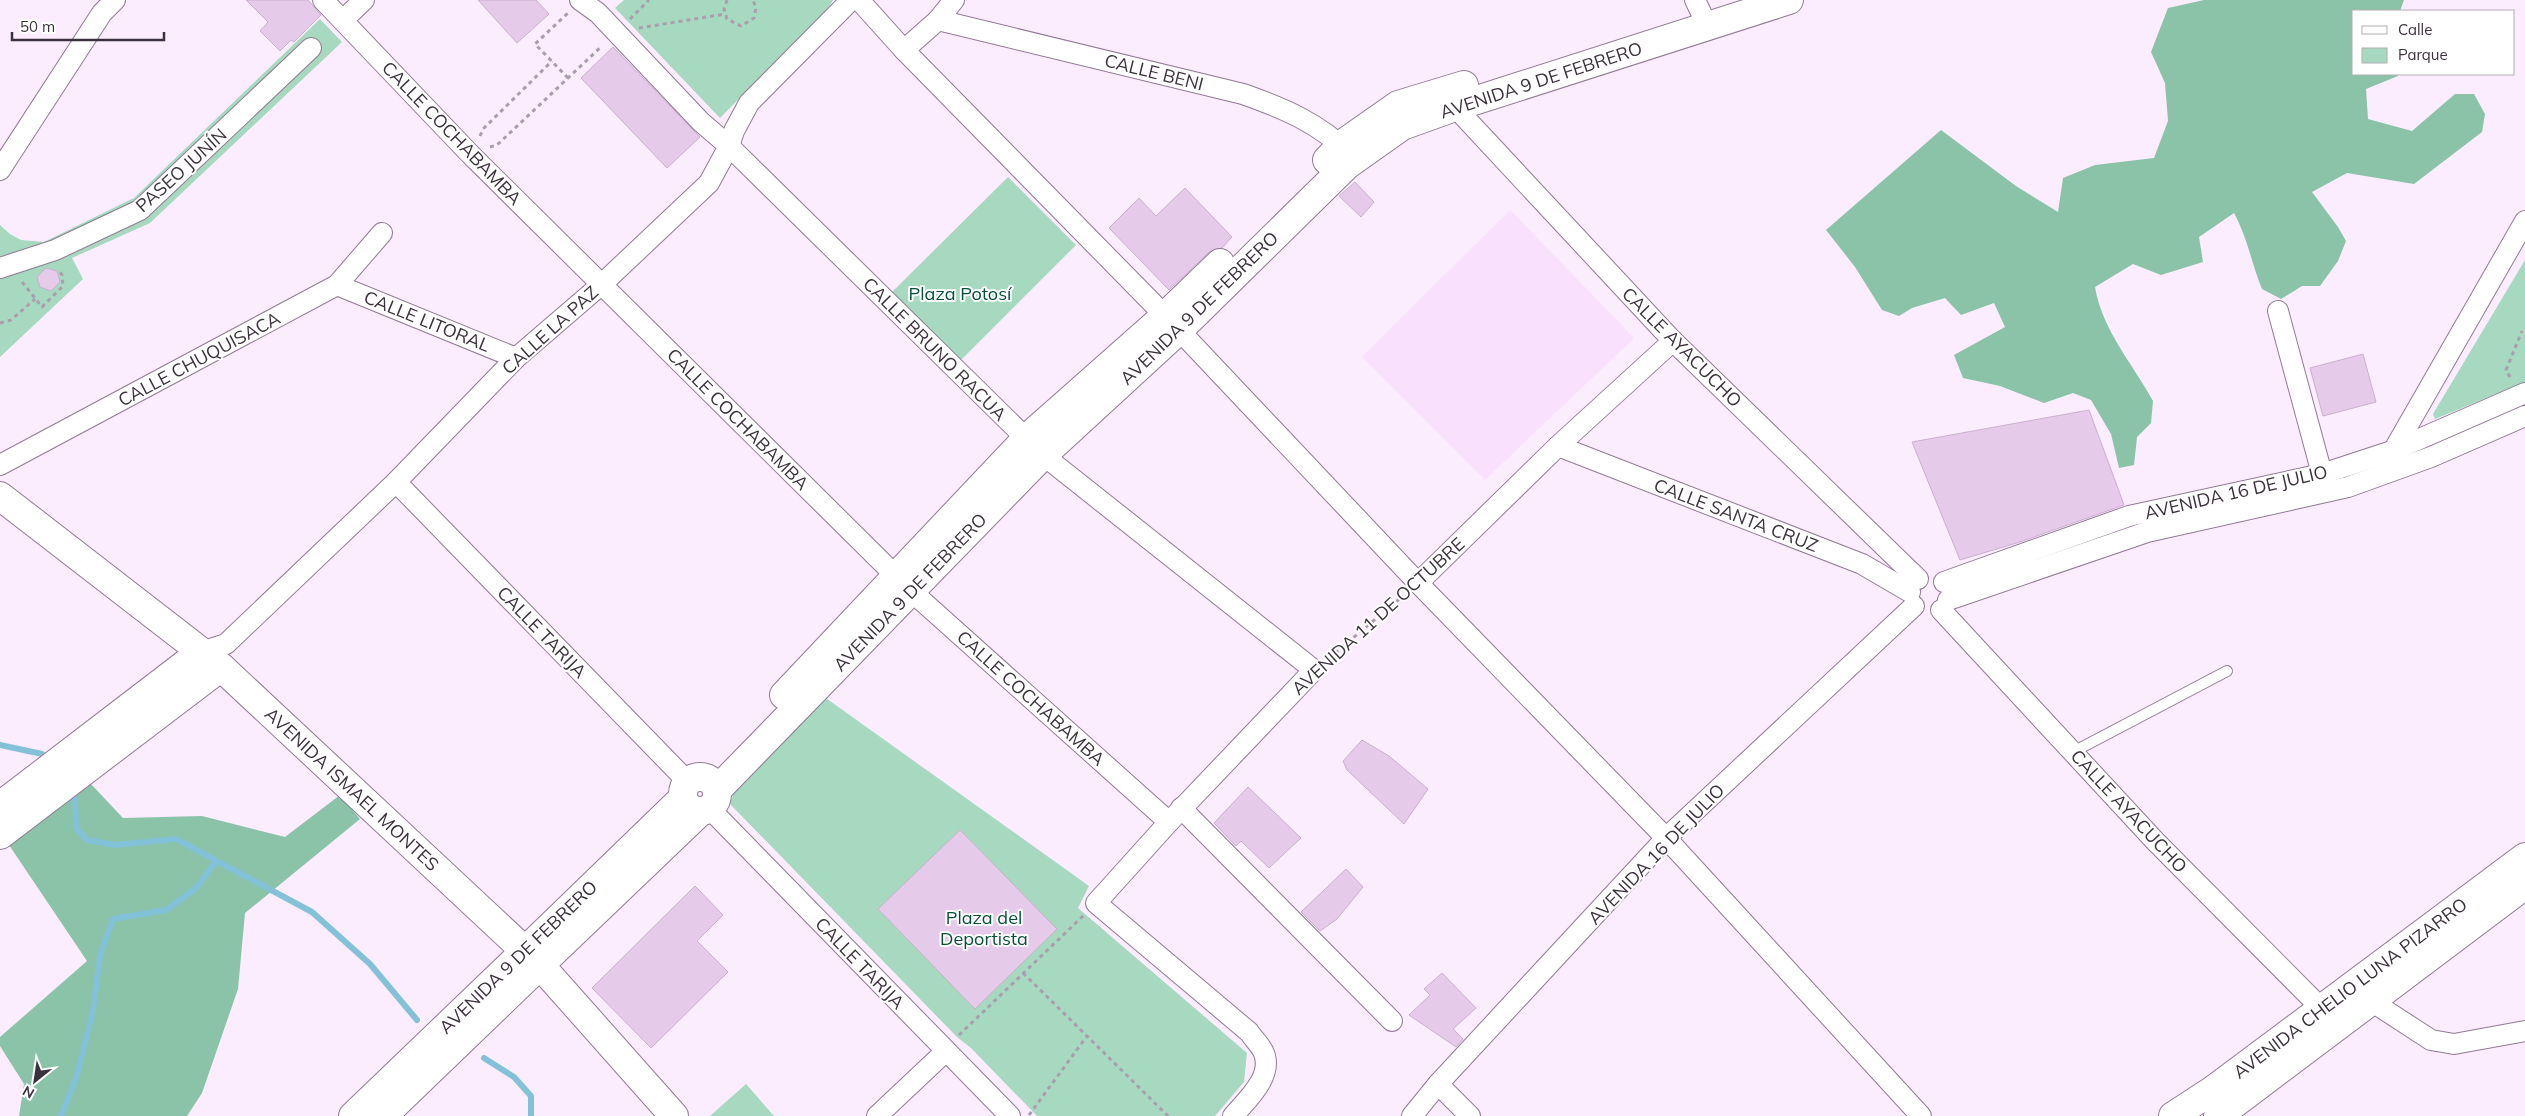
<svg xmlns="http://www.w3.org/2000/svg" width="2525" height="1116" viewBox="0 0 2525 1116" font-family="Mulish,sans-serif">
<rect width="100%" height="100%" fill="#fbecfe"/>
<polygon fill="#f9e0fd" points="1510,210 1634,338 1485,480 1362,357"/>
<g fill="#a6d9bf">
<polygon points="624,0 833,0 829,7 720,118 615,8"/>
<polygon points="320,19 342,42 150,223 72,258 83,279 0,357 0,225 10,234 21,240 44,242 134,198"/>
<polygon points="1008,177 1076,245 960,361 891,293"/>
<polygon points="2525,260 2525,382 2435,419 2433,414"/>
<polygon points="823,696 1089,886 1078,908 1247,1053 1244,1082 1215,1116 1037,1116 971,1048 957,1037 730,804 737,783"/>
<polygon points="746,1084 774,1116 710,1116"/>
</g>
<g fill="#8ac3a7">
<path d="M2204,0H2404L2400,11H2354V74H2397L2398,76L2366,89L2368,119L2412,131L2455,94H2474L2485,114L2482,132L2414,184L2347,173L2312,192L2338,227L2346,241L2338,261L2320,286H2302L2281,299L2262,289C2251,262 2248,239 2234,213L2199,237L2203,262L2161,275L2133,264L2095,287C2102,330 2133,364 2153,401L2151,423L2137,437L2134,465L2119,468L2111,434L2091,400L2073,393L2044,403L2000,386L1963,378L1954,355L2005,327L1994,303L1961,315L1945,298L1912,308L1899,316L1882,310L1855,267L1826,230L1941,130L2016,186L2058,212L2063,178L2095,165L2154,158L2168,121L2165,83L2151,52L2168,8Z"/>
<polygon points="90,783 123,818 202,816 285,837 340,795 360,819 245,913 238,989 202,1093 187,1116 19,1116 24,1084 0,1046 0,1037 87,961 9,845"/>
</g>
<g fill="none" stroke-linecap="round" stroke-linejoin="round">
<g stroke="#83c1d8" stroke-width="6">
<polyline points="0,745 42,754"/>
<polyline points="75,799 76,828 87,840 115,845 176,839 312,912 370,964 417,1020"/>
<polyline points="484,1058 514,1077 531,1096 531,1116"/>
<polyline points="61,1116 76,1079 93,1010 100,956 113,919 166,910 197,887 216,861"/>
</g>
</g>
<g fill="#e5cbe9" stroke="#c9b0cd">
<polygon points="246,0 308,0 321,15 294,42 291,40 280,51 260,31 268,22"/>
<polygon points="478,0 536,0 549,14 517,43"/>
<polygon points="613,47 700,137 667,168 581,78"/>
<polygon points="1355,182 1374,202 1361,217 1339,196"/>
<polygon points="1185,188 1232,237 1222,248 1209,252 1169,290 1109,228 1139,198 1156,216"/>
<polygon points="46,268 57,271 60,282 51,291 40,287 37,277"/>
<polygon points="2363,354 2376,402 2323,416 2310,368"/>
<polygon points="2089,410 2124,505 2020,542 1960,560 1912,442"/>
<polygon points="1362,740 1389,756 1428,789 1404,824 1347,770 1343,761"/>
<polygon points="1248,787 1301,838 1269,868 1241,841 1236,846 1214,823"/>
<polygon points="960,830 1057,929 975,1009 878,909"/>
<polygon points="1346,869 1363,887 1337,919 1320,931 1301,912"/>
<polygon points="695,886 723,915 697,941 728,972 651,1048 592,988"/>
<polygon points="1442,973 1476,1008 1453,1029 1463,1039 1456,1047 1409,1015 1430,995 1424,989"/>
</g>
<g fill="none" stroke-linecap="round" stroke-linejoin="round">
<g stroke="#917a95" stroke-width="12">
<polyline id="lane" points="2073,752 2227,671"/>
</g>
<g stroke="#917a95" stroke-width="22">
<g id="street">
<polyline points="323,0 471,155 911,591 1169,822"/>
<path d="M580,0L598,13L701,122L729,146L1043,455L1314,670L1169,822L1096,903L1249,1032C1253,1038 1260,1045 1263,1051C1275,1075 1247,1100 1233,1116"/>
<polyline points="859,0 904,50 1179,330 1418,583 1666,838 1921,1116"/>
<polyline points="1695,0 1708,27"/>
<polyline points="343,20 364,0"/>
<path d="M938,20L1243,94C1283,108 1319,123 1350,154"/>
<polyline points="904,50 938,20 954,0"/>
<polyline points="1455,107 1673,341 1918,579"/>
<polyline points="0,170 102,13 115,0"/>
<polyline points="0,268 55,250 140,210 311,48"/>
<polyline points="337,285 516,358"/>
<polyline points="2278,311 2322,474"/>
<polyline points="1558,446 1862,564 1910,592"/>
<polyline points="2392,453 2525,221"/>
<polyline points="0,465 337,285 382,233"/>
<polyline points="396,482 688,782"/>
<polyline points="1944,582 2129,516 2322,474 2392,451 2525,393"/>
<polyline points="1418,583 1558,446 1673,341"/>
<polyline points="1948,600 2147,532 2348,487 2431,457 2525,416"/>
<polyline points="1941,610 2156,842 2321,1008"/>
<polyline points="201,652 226,644 396,482 516,358 602,284 709,183 729,146 734,131 749,103 851,0"/>
<polyline points="1181,808 1392,1021"/>
<polyline points="710,809 1010,1116"/>
<polyline points="2371,1001 2431,1040 2454,1044 2525,1031"/>
<polyline points="1438,1084 1470,1116"/>
<polyline points="877,1116 946,1051"/>
<polyline points="1412,1116 1438,1084 1666,838 1914,606"/>
</g>
</g>
<g stroke="#917a95" stroke-width="30">
<g id="secondary">
<polyline points="353,1116 525,951"/>
<polyline points="383,1116 540,965 674,1116"/>
</g>
</g>
<g stroke="#917a95" stroke-width="30">
<g id="primary">
<polyline points="1327,160 1341,145 1398,105 1464,85"/>
<polyline points="0,496 221,667 540,965 700,812"/>
<polyline points="784,695 1026,439 1165,316 1220,263"/>
<circle cx="700" cy="794" r="17"/>
<polyline points="717,790 1043,455 1179,330 1347,165 1402,126 1455,107 1789,0"/>
<polyline points="0,806 201,652"/>
<polyline points="0,835 221,667"/>
<polyline points="525,951 683,798"/>
<polyline points="2173,1116 2213,1090 2525,857"/>
<polyline points="2218,1116 2525,885"/>
</g>
</g>
<g stroke="#aa9dac" stroke-width="3" stroke-dasharray="4 4" stroke-linecap="butt">
<polyline points="727,0 724,9 727,19 741,26 754,18 756,8 753,0"/>
<polyline points="630,19 649,0"/>
<polyline points="639,28 725,14"/>
<polyline points="568,78 535,44 568,13"/>
<polyline points="480,136 483,129 552,61"/>
<polyline points="490,147 497,145 602,46"/>
<polyline points="22,282 42,307 63,286 62,275 58,269"/>
<polyline points="0,323 11,320 35,299"/>
<polyline points="2510,377 2506,370 2522,331"/>
<polyline points="1329,658 1403,596"/>
<polyline points="1023,973 1168,1116"/>
<polyline points="959,1035 1083,916"/>
<polyline points="1029,1115 1087,1036"/>
</g>
<use href="#lane" stroke="#fff" stroke-width="10"/>
<use href="#street" stroke="#fff" stroke-width="20"/>
<use href="#secondary" stroke="#fff" stroke-width="28"/>
<use href="#primary" stroke="#fff" stroke-width="28"/>
</g>
<g text-anchor="middle" dominant-baseline="central" stroke-width="4" stroke-linejoin="round" paint-order="stroke">
<g font-size="18" fill="#3b313c" stroke="#fff">
<text transform="translate(1154 72) rotate(14)">CALLE BENI</text>
<text transform="translate(1541 80) rotate(-18)">AVENIDA 9 DE FEBRERO</text>
<text transform="translate(452 133) rotate(46)">CALLE COCHABAMBA</text>
<text transform="translate(181 170) rotate(-42)">PASEO JUNÍN</text>
<text transform="translate(1199 308) rotate(-44)">AVENIDA 9 DE FEBRERO</text>
<text transform="translate(427 321) rotate(22)">CALLE LITORAL</text>
<text transform="translate(550 330) rotate(-42)">CALLE LA PAZ</text>
<text transform="translate(1682 347) rotate(45)">CALLE AYACUCHO</text>
<text transform="translate(935 349) rotate(45)">CALLE BRUNO RACUA</text>
<text transform="translate(199 359) rotate(-28)">CALLE CHUQUISACA</text>
<text transform="translate(738 419) rotate(45)">CALLE COCHABAMBA</text>
<text transform="translate(2236 492) rotate(-13)">AVENIDA 16 DE JULIO</text>
<text transform="translate(1736 515) rotate(21)">CALLE SANTA CRUZ</text>
<text transform="translate(910 592) rotate(-46)">AVENIDA 9 DE FEBRERO</text>
<text transform="translate(1378 616) rotate(-42)">AVENIDA 11 DE OCTUBRE</text>
<text transform="translate(542 632) rotate(46)">CALLE TARIJA</text>
<text transform="translate(1031 698) rotate(42)">CALLE COCHABAMBA</text>
<text transform="translate(352 789) rotate(43)">AVENIDA ISMAEL MONTES</text>
<text transform="translate(2129 811) rotate(47)">CALLE AYACUCHO</text>
<text transform="translate(1656 854) rotate(-46)">AVENIDA 16 DE JULIO</text>
<text transform="translate(518 957) rotate(-44)">AVENIDA 9 DE FEBRERO</text>
<text transform="translate(860 963) rotate(46)">CALLE TARIJA</text>
<text transform="translate(2350 988) rotate(-37)">AVENIDA CHELIO LUNA PIZARRO</text>
</g>
<g font-size="18" fill="#055036" stroke="#fff">
<text x="960" y="293">Plaza Potosí</text>
<text x="984" y="917">Plaza del<tspan x="984" dy="21">Deportista</tspan></text>
</g>
</g>
<rect x="2352" y="10" width="162" height="65" fill="#ffffff" stroke="#b1adb1"/>
<rect x="2362" y="26" width="25" height="8" fill="#ffffff" stroke="#b1adb1"/>
<text x="2398" y="35" font-size="15" fill="#3b313c">Calle</text>
<rect x="2362" y="48" width="25" height="15" fill="#a6d9bf" stroke="#b1adb1"/>
<text x="2398" y="60" font-size="15" fill="#3b313c">Parque</text>
<g transform="translate(35 1081) rotate(210)" stroke="#ffffff" stroke-width="4" paint-order="stroke">
<path d="M0-4L9 19L0 12L-9 19Z" fill="#3b313c"/>
<text y="-8" font-size="14" font-weight="bold" text-anchor="middle" fill="#3b313c">N</text>
</g>
<path d="M12 32v8h152v-8" fill="none" stroke="#3b313c" stroke-width="2.5"/>
<text x="20" y="32" font-size="15" fill="#3b313c" stroke="#ffffff" stroke-width="4" paint-order="stroke">50 m</text>
</svg>
